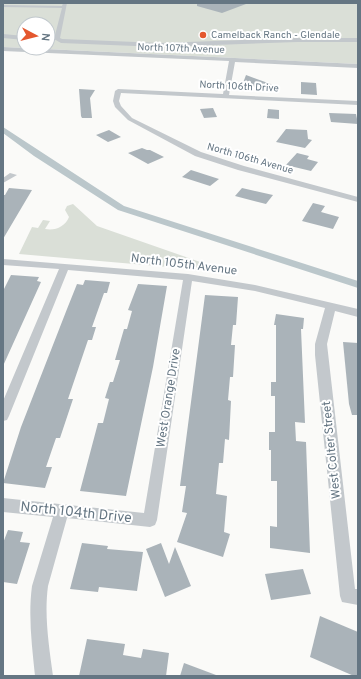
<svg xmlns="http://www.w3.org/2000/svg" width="361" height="679" viewBox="0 0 361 679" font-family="Overpass,sans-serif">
<rect width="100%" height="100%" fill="#fafaf8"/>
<g fill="#dadfd7">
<polygon points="3,3 358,3 358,64 25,48 48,48 48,24 24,24 24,48 3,47"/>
<path d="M73,204L97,226L203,263V270L19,254L32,227L38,228L43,220L50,221L45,229C55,231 65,227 69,217L65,210L67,206Z"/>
</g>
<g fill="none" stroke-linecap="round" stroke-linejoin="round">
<polygon fill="#bbc7cb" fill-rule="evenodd" points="3,127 124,206 358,281 358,288 118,210 34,156 3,133"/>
</g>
<g fill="#aab3b9">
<polygon points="197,3 246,3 246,4 222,13 197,6"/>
<polygon points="246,75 279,87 267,92 243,83"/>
<polygon points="301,82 316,83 317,95 301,94"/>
<polygon points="79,89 95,90 90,98 92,118 82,118 81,116"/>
<polygon points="213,108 217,117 204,118 200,109"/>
<polygon points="268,109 279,110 279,119 267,118"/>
<polygon points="329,113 356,114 358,124 331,122"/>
<polygon points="286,129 307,130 308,139 312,140 305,148 276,142"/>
<polygon points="109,130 121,137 108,142 96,135"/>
<polygon points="142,148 147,150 150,150 164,157 148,164 128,153"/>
<polygon points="297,153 309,156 307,159 318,162 311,171 286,165"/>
<polygon points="191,170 219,179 210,186 182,177"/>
<polygon points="9,188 32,190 3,239 3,195 5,195"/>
<polygon points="242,188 273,195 266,204 235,196"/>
<polygon points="313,203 325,206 321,212 339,217 333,229 302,221"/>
<polygon points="11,275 39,277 37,281 41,282 3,366 3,291"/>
<polygon points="85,280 110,282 107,293 104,293 92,327 96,327 92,340 88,340 68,399 73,399 60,438 56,438 46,467 52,467 45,488 3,483 21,427 67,309 77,284 83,285"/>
<polygon points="138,284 167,286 153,367 126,496 80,491 98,423 103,423 109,399 105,398 110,382 113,382 120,360 115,360 124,329 127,329 132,311 128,310"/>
<polygon points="205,295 238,297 236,325 233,325 231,345 235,345 233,377 230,377 228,400 231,401 229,440 225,439 223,463 219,463 216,494 227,496 224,532 230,534 223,557 177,542 187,513 182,512 186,486 180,486"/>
<polygon points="276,314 304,318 303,329 301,329 305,423 295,422 296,441 306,442 310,553 270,548 270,526 277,527 277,481 271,481 271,450 269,450 269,432 275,432 275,396 271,396 271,382 276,382 276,325 274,325"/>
<polygon points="343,342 358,343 358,415 352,415 349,404"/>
<polygon points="8,530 23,532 20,542 30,543 17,584 3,582 3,543"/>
<polygon points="82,543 108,546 107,549 143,552 137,591 99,587 98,592 70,589"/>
<polygon points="161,543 169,564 175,547 191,586 165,597 146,549"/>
<polygon points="303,569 311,594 271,600 265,574"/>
<polygon points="320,616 358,632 358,676 354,676 310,657"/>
<polygon points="87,639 125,644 123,655 141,658 143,649 169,653 166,676 79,676"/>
<polygon points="184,663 216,675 215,676 180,676"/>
</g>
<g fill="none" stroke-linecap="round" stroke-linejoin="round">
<polyline stroke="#bbbfc2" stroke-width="1" stroke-dasharray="1 1" stroke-linecap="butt" points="295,3 326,3"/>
<g fill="#c3c8cc" fill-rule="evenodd">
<polygon points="63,3 67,3 60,38 62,39 160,43 297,38 358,38 358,42 297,42 160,47 61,43 54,39 62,8 3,7 3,5 62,6"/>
<polygon points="3,34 24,36 24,40 3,38"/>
<polygon points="3,47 358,64 358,68 235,62 229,95 358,101 358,105 121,93 119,101 121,106 132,118 201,152 244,166 358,197 358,202 238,170 195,156 128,120 115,107 113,101 115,91 118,89 223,94 229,61 3,51"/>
<polygon points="10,173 17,175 3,183 3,178"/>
<path d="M3,259L188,274L255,285L358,309V317L335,311L327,344L355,589H358V605L342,602L340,596L315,355V344L325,308L255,291L192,281L157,520L155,525L150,527L67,518L48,586C44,616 49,646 53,676H35C32,646 28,616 32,586L53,517L3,512V498L144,513L183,280L68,270L9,416L7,420L3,421V401L59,269L3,265Z"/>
</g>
</g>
<circle fill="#e4572e" stroke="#fff" stroke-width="1.5" cx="203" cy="35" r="4"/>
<g text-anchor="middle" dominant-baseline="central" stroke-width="4" stroke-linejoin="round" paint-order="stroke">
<g font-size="10" fill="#657683" stroke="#fff" text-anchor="start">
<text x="211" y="35">Camelback Ranch - Glendale</text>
</g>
<g font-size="10" fill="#657683" stroke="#fff">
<text transform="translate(181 49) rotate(2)">North 107th Avenue</text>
<text transform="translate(239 87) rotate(3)">North 106th Drive</text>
<text transform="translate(250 159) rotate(16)">North 106th Avenue</text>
</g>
<g font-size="12" fill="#657683" stroke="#fff">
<text transform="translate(184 265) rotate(7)">North 105th Avenue</text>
<text transform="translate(169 398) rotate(-81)">West Orange Drive</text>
<text transform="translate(332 450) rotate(-96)">West Colter Street</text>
</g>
<g font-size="14" fill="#657683" stroke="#fff">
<text transform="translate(76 513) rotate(6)">North 104th Drive</text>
</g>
</g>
<rect width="361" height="679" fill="none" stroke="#657683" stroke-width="8"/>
<g transform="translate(36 36) rotate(97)"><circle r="19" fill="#ffffff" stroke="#c1c8cd"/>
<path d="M0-3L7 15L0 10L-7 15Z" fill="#e4572e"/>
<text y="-6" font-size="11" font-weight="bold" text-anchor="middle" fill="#657683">N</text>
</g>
</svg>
